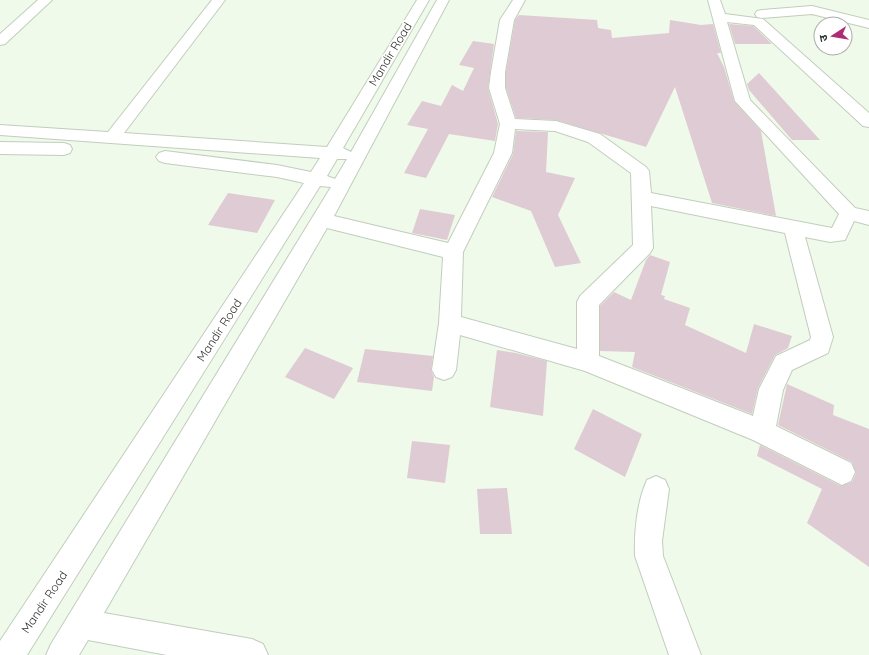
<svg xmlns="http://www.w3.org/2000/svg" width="869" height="655" viewBox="0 0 869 655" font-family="Quicksand,'Noto Sans Devanagari',sans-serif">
<rect width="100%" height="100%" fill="#effaea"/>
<g fill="#dfcbd3">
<polygon points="519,15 597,20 598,28 611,30 612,38 669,33 670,20 701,25 713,24 721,53 717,53 724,67 734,101 761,131 776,216 712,203 675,87 646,147 556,120 516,118 506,88 506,72 515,20"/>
<polygon points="729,24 753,26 772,44 735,44"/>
<polygon points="473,41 494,44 488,88 498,124 495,141 449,134 426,178 404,173 428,129 407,125 422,101 441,106 452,85 463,91 474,68 459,65"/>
<polygon points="759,73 820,140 792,140 749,90 747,84"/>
<polygon points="516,131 548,132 546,172 575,178 558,215 581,263 555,267 531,211 492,197 513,154"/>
<polygon points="228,193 275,200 257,233 208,225"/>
<polygon points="420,209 455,215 447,240 412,233"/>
<polygon points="650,255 670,262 661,295 665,296 664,299 690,308 685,325 746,353 754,324 792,336 788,348 775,355 758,388 752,414 632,367 635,352 600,351 600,306 614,292 631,300 646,260"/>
<polygon points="305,348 353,368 334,399 285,377"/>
<polygon points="365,349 433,356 431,370 434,377 432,391 357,382"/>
<polygon points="497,350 516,353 547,361 543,416 490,407"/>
<polygon points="787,384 834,405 833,415 869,429 869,567 807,523 822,489 757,456 760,445 841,486 852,482 856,473 852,462 778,425"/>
<polygon points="593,409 642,434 625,477 574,449"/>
<polygon points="412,441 450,445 445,483 407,478"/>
<polygon points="507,488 512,534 480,534 477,489"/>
</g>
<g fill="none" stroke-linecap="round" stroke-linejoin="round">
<g stroke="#c2cdbd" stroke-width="2">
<g id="minor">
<polygon points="38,0 52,0 5,44 0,45 0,34"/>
<path d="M212,0H225L124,133L327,147L417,0H429L343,148L351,152L437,0H449L334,216L448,243L494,153L500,124L489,88L491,72L500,20L513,0H525L514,20L505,72V88L515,119L556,121L600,134L646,167L649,171L651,193L832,228L839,214L735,101L708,0H720L725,14L763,19L869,113V127L863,126L754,25L727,22L750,100L855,208L869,211V225L854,221L845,240L830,242L805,237L833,337L828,353L792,370L783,390L776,426L851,463L855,472L851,481L842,485L753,440L585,371L460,335L456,370L452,377L444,380L436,377L432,370L439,323L443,257L327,228L104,613L252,639L263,644L268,655H167L88,640L79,655H46L51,644L331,187L320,186L27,655H0V641L304,183L277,177L165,163L159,161L156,157L159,153L165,151L277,165L311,172L320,158L0,135V125L108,132ZM515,129L555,131L588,142L631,173L633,245L580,296L577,302V349L461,317L463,252L512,153ZM337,159H347L335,179L327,176ZM651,206L785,233L811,337L810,340L776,356L759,389L753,416L599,356V305L650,253L653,248Z"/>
<polygon points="812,6 869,20 869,28 812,14 762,18 757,17 755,14 757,11 762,10"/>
<polygon points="0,142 64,143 70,145 72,149 70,153 64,155 0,154"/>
<path d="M656,476L665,480L669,489L662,541L663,556L701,655H669L635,556C634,532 637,502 647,480Z"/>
</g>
</g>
<use href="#minor" fill="#fff" fill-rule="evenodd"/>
</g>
<g text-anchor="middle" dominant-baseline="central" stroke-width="3.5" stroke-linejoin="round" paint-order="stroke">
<g font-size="12" fill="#2d312b" stroke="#fff">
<text transform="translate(390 54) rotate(-59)">Mandir Road</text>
<text transform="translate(219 330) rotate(-57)">Mandir Road</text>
<text transform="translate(44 602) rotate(-56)">Mandir Road</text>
</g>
</g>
<g transform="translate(833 36) rotate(258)"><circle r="19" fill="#ffffff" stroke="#abadaa"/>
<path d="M0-3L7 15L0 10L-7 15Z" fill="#ae2b75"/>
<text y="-6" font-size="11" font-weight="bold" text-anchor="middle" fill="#2d312b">उ</text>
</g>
</svg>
